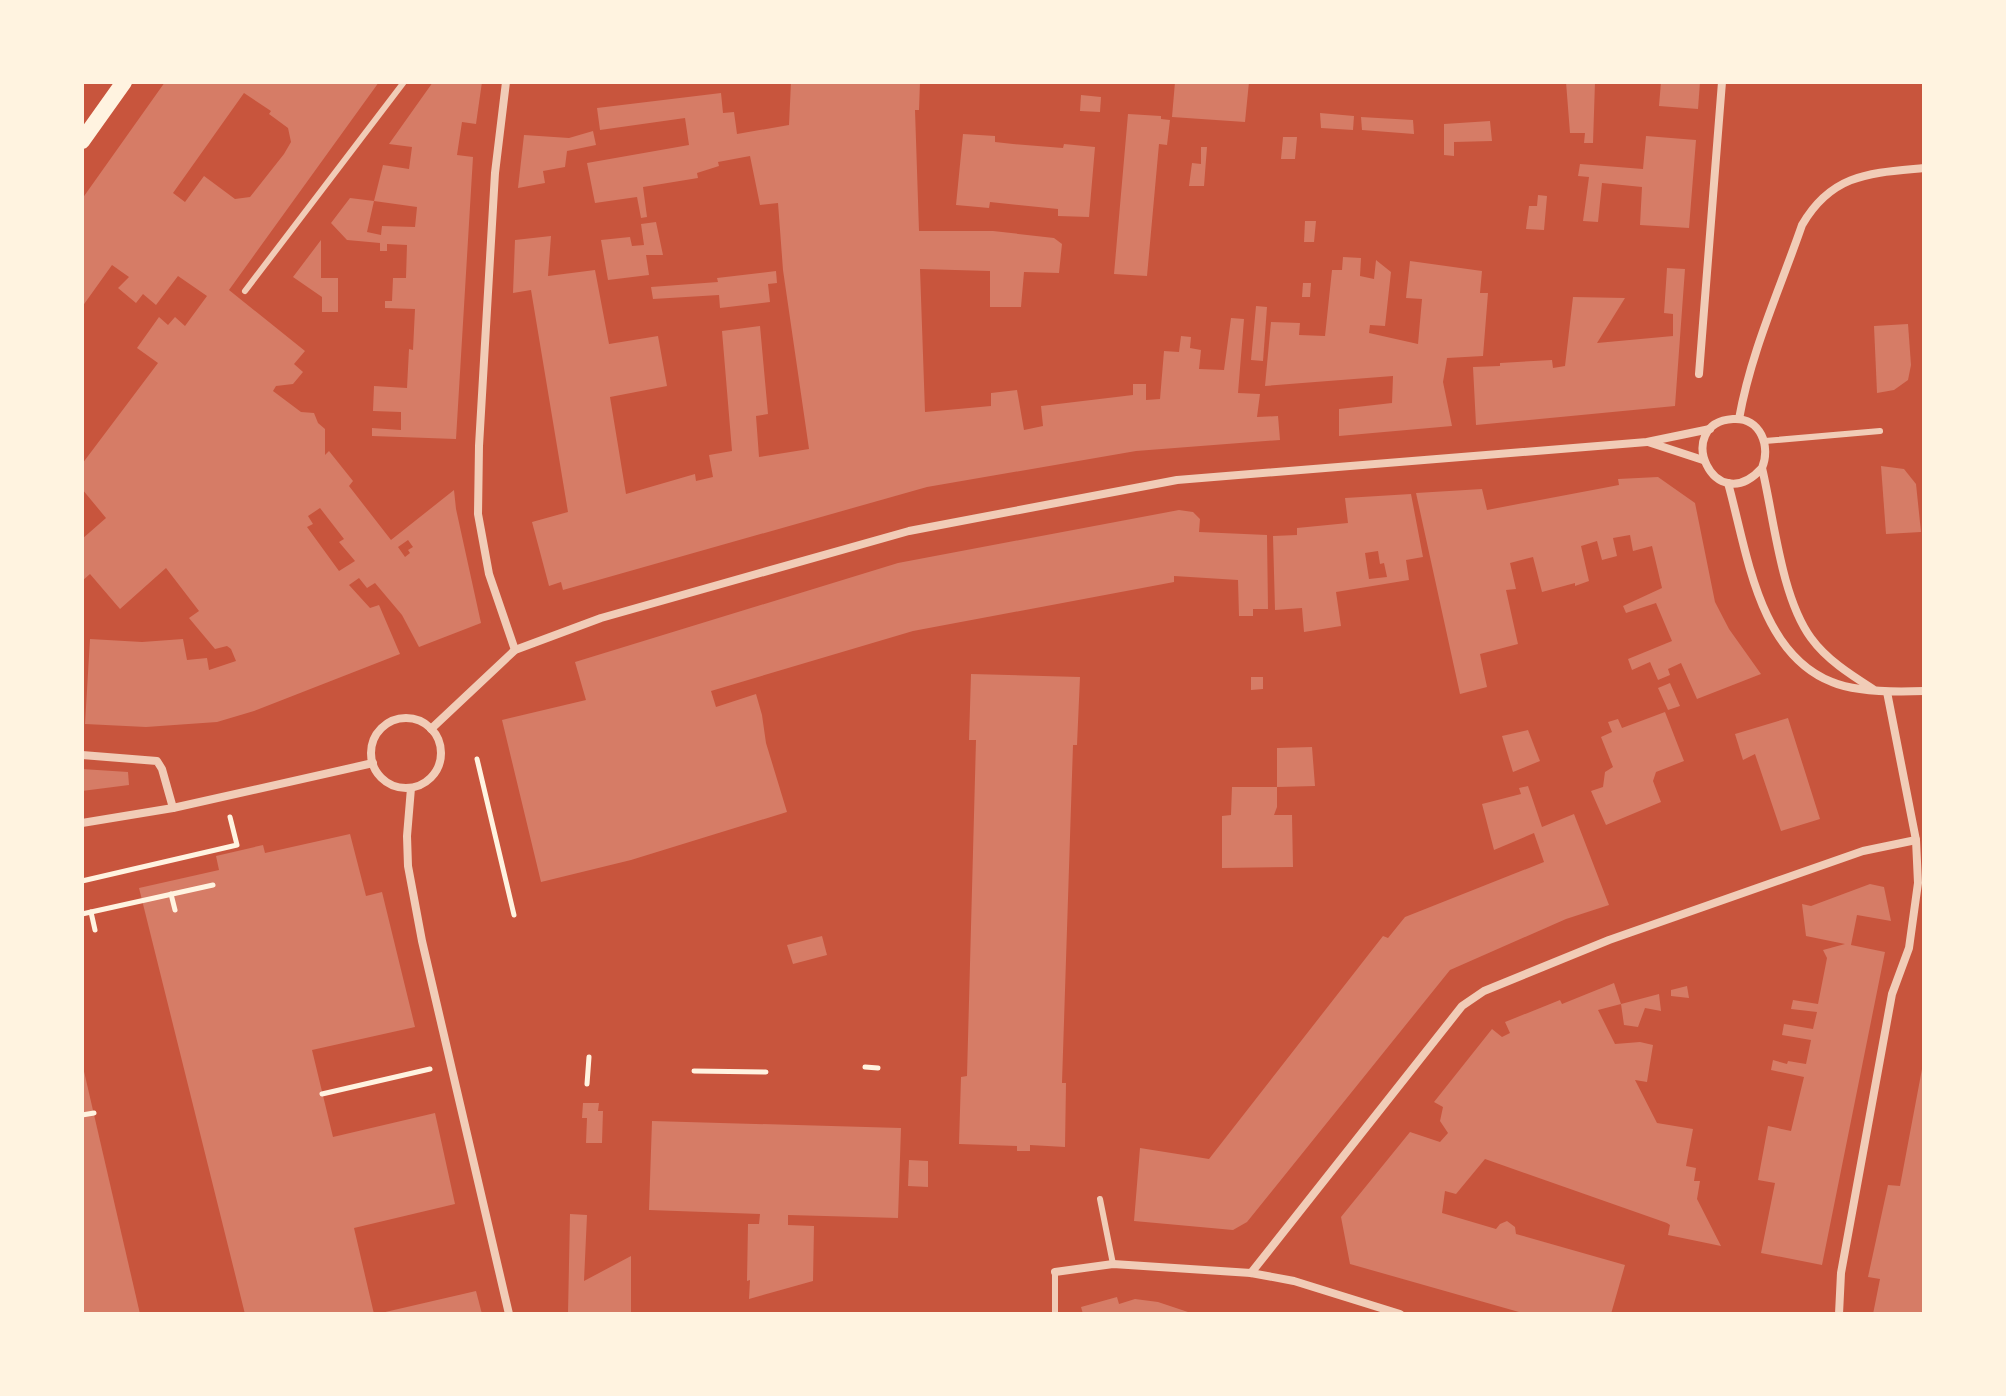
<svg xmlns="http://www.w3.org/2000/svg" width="2006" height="1396" viewBox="0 0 2006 1396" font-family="'Libre Baskerville',serif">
<rect width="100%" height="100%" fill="#c8553d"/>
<g fill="#d67c66" fill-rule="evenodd">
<path d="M165,82H379L229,290L305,351L294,364L303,372L293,384L276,386L273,391L301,412L314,413L318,423L325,429V455L329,451L353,481L349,486L391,540L454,490L456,509L481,623L419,647L402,615L375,583L367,588L359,578L349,585L370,608L379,605L400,654L254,711L217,722L146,727L85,724L90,639L142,642L183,639L187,660L207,658L209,670L236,661L231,649L227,646L215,649L189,618L199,611L166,568L120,609L90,574L82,581V539L106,518L82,489V464L158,363L137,348L159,317L168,325L175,317L185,326L207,296L178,276L156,305L143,294L136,303L118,288L129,277L112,265L82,307V199ZM244,93L271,111L269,114L288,128L291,142L284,154L250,197L235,199L204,176L185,202L173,193ZM320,508L344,539L339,542L355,561L339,571L307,527L313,524L308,516ZM408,540L413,547L408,550L410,553L405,557L398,547Z"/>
<polygon points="433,82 482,82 476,124 462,122 457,155 473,157 456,439 372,436 372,428 401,430 401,412 373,411 374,386 407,388 409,349 413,350 415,309 385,308 385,301 392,301 393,278 406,278 407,245 387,244 387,251 380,251 380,243 347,240 331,223 350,198 374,201 367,232 381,235 382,226 415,227 417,207 374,201 383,165 409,169 412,147 389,144"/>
<polygon points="791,82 920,82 919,110 915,110 919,231 993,231 1054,238 1062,244 1059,273 1024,272 1021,307 990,307 990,271 920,269 925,412 991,406 991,393 1017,390 1024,430 1043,426 1041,406 1133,395 1133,384 1146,384 1146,400 1160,399 1164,351 1179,352 1181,336 1191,337 1190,348 1201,350 1199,369 1224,370 1231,318 1244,319 1238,393 1260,394 1257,417 1278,416 1280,440 1136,451 927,487 563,590 561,582 549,586 532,522 568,512 531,290 513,293 515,240 551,236 548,276 595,270 609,344 658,336 667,386 610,397 626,494 695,474 696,481 713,477 709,455 732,451 722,331 760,326 768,414 756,416 759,457 809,449 783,270 778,203 760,205 750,156 718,162 719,166 697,173 698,178 643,187 647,217 641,218 637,197 595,203 587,163 689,145 685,118 600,130 597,108 721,93 723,113 734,112 737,134 789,125"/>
<polygon points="1175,82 1249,82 1245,122 1172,117"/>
<polygon points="1566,82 1595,82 1593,143 1584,143 1585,133 1570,133"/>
<polygon points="1661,82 1700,82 1698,109 1659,106"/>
<polygon points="1081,95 1101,97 1100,112 1080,111"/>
<polygon points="1320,113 1354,116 1353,130 1321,128"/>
<polygon points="1128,114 1161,116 1161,119 1170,120 1167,145 1159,144 1147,276 1114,274"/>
<polygon points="1361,117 1413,120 1414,134 1362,130"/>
<polygon points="1490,121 1492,141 1454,142 1454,156 1444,155 1444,124"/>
<polygon points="593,131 596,145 567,151 565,167 543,171 545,183 518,188 524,135 569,138"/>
<polygon points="963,134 995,136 995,142 1013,144 1063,148 1064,144 1095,147 1089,217 1058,216 1058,209 990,202 989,208 956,205"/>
<polygon points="1646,136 1696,140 1689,228 1640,225 1642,187 1602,183 1598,222 1583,221 1589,177 1578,176 1580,164 1643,169"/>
<polygon points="1283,137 1297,137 1295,159 1281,159"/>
<polygon points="1201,147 1207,147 1204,186 1189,186 1192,163 1201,164"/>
<polygon points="1538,195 1547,196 1544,230 1526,229 1529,206 1537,206"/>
<polygon points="1305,221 1316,221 1314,242 1304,242"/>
<polygon points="656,222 663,255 646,255 649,275 608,280 601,240 630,237 632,246 644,245 641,224"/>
<polygon points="321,240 321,278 338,278 338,312 322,312 322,297 293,277"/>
<polygon points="1343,257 1361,258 1360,276 1374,279 1376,260 1391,272 1385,326 1370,325 1369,333 1418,344 1422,299 1406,298 1410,261 1482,271 1480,293 1488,293 1483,356 1447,358 1443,382 1452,426 1339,436 1339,409 1392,403 1393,376 1265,386 1271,322 1300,323 1299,335 1325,336 1332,270 1342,270"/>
<polygon points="1667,268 1685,269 1675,406 1476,425 1473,367 1500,366 1500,363 1552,360 1553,368 1565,366 1573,297 1625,298 1597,343 1673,336 1673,314 1664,313"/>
<polygon points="776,271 777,283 768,284 770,302 720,308 719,295 653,299 651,287 718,282 717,278"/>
<polygon points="1303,283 1311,283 1310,297 1302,297"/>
<polygon points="1256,306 1267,307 1263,361 1251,360"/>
<polygon points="1908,324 1911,365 1908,380 1894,390 1877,393 1874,326"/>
<polygon points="1881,466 1904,469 1916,484 1921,532 1886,534"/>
<polygon points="1658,477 1695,503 1715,602 1729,629 1761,674 1697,699 1681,663 1668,669 1670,675 1658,680 1650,662 1632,670 1628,659 1672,641 1656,603 1626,613 1623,606 1662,588 1652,546 1633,551 1630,535 1613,538 1617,556 1602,560 1597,541 1581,546 1589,581 1575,586 1575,583 1542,592 1533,557 1510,563 1516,589 1506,590 1518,644 1480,654 1487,687 1460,694 1416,493 1482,489 1487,510 1619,485 1618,479"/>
<path d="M1411,494L1423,557L1406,560L1409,580L1336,592L1341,626L1304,632L1302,608L1275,610L1273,536L1297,535V528L1348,523L1345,498ZM1378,551L1380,564L1384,563L1387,577L1369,579L1365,553Z"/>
<polygon points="1179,510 1193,512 1200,519 1199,532 1267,535 1268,609 1253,609 1253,616 1239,616 1238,580 1174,576 1174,582 913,631 711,691 716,707 756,694 762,715 766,743 787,812 631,860 541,882 502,720 586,700 575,662 898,563"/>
<polygon points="971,674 1080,677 1077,745 1073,745 1062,1083 1066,1083 1065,1147 1030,1145 1030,1151 1017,1151 1017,1146 959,1144 961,1077 967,1076 976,740 969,740"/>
<polygon points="1251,677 1263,677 1263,689 1251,690"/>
<polygon points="1670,683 1680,706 1668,710 1658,688"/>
<polygon points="1665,712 1684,761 1656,772 1653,781 1661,802 1606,825 1591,791 1603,787 1605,772 1613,767 1601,737 1612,732 1608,722 1618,719 1622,728"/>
<polygon points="1788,718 1820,819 1781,831 1755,754 1743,760 1735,734"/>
<polygon points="1528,730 1540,761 1513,772 1502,736"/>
<polygon points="1312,747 1315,786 1277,787 1277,807 1274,815 1292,815 1293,867 1222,868 1222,816 1231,815 1232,787 1277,787 1277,748"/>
<polygon points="82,769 128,772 129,785 82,791"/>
<polygon points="1528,786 1542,827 1574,814 1609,905 1566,919 1450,970 1247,1222 1233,1230 1134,1221 1140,1148 1209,1159 1383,936 1388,938 1405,917 1544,862 1534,833 1494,850 1482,804 1521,794 1519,788"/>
<polygon points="350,834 366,896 382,892 415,1027 312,1050 333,1137 435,1113 455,1204 354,1228 374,1314 245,1314 139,888 219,870 216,856 263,845 265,853"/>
<polygon points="1870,884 1884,887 1891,921 1857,915 1851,945 1885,952 1822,1265 1761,1253 1775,1183 1758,1180 1768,1126 1791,1131 1804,1077 1771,1070 1773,1060 1787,1064 1788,1061 1806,1064 1811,1040 1782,1035 1784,1024 1813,1029 1817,1012 1791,1009 1793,1000 1818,1004 1827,958 1823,950 1845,944 1806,936 1802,904 1811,906"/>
<polygon points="822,936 827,955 793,964 787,945"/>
<polygon points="1614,983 1621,1004 1598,1010 1615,1044 1640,1042 1653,1045 1647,1082 1635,1080 1657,1123 1693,1129 1686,1166 1696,1168 1694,1181 1700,1181 1697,1199 1721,1246 1668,1235 1670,1225 1667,1223 1485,1159 1456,1194 1445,1191 1442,1213 1496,1229 1500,1224 1507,1221 1515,1227 1516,1234 1625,1265 1611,1314 1526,1314 1350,1264 1341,1217 1410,1132 1440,1142 1448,1133 1440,1121 1443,1107 1434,1102 1492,1029 1502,1037 1510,1033 1505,1022 1560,1000 1562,1004"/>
<polygon points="1687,986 1689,998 1671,996 1671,990"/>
<polygon points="1659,994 1661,1011 1645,1008 1638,1027 1624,1025 1621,1004"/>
<polygon points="82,1067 83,1067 140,1314 82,1314"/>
<polygon points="1922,1069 1924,1314 1873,1314 1880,1279 1868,1277 1888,1185 1900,1186"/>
<polygon points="583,1103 599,1103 598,1111 603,1111 602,1143 586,1143 587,1118 582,1118"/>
<polygon points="652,1121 901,1128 898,1218 788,1215 788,1225 814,1226 813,1281 749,1299 750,1280 747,1281 748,1224 759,1224 760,1214 649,1210"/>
<polygon points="909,1160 928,1161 928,1187 908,1186"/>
<polygon points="570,1214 587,1215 584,1281 631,1256 631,1314 568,1314"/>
<polygon points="476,1291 482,1314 381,1314 381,1313"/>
<polygon points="1117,1297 1119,1304 1135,1299 1158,1302 1194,1314 1083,1314 1081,1307"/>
</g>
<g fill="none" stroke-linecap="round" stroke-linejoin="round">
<g stroke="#fff3e0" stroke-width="5">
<polyline points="477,759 514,915"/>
<polyline points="82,881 237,845 230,817"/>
<polyline points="171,894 175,910"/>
<polyline points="91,912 95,930"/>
<polyline points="82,914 213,885"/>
<polyline points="865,1067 878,1068"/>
<polyline points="694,1071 766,1072"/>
<polyline points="587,1084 589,1057"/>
<polyline points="322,1094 430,1069"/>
<polyline points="82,1115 94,1113"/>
</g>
<g stroke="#f1ccb7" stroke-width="6">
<polyline points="245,291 404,82"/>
<polyline points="1765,441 1880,431"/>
<polyline points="1100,1199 1113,1264"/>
<polyline points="1055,1272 1055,1314"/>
</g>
<g stroke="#f1ccb7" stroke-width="8">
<polyline points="506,82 495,173 479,446 478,514 489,574 515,650"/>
<polyline points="1699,374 1722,82"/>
<path d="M1739,419C1751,351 1780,289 1802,225C1832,173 1871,173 1924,168"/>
<polyline points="1648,442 1703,460"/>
<path d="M1762,468C1714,521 1672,423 1733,419C1761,417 1771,447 1762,468C1774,518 1781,597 1811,638C1827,660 1851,675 1873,689"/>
<path d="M1728,483C1747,551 1758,653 1832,682C1855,692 1899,692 1924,691"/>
<circle cx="406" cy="753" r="35"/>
<polyline points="431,729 515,650 601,618 909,531 1177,480 1647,442 1710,429"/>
<polyline points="82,755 157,761 162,769 173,808"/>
<polyline points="411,788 407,836 408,866 422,941 509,1314"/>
<polyline points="82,823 173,808 373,763"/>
<polyline points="1055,1272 1113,1264 1251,1273 1294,1281 1400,1314"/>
<polyline points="1251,1273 1462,1006 1484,991 1609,940 1863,851 1916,840"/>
<polyline points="1839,1314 1841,1273 1892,994 1909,948 1918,883 1916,840 1887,692"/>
</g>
<polyline stroke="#fff3e0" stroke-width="16" points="82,141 124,82"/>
</g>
<rect width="2006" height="1396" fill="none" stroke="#fff3e0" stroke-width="168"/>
</svg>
